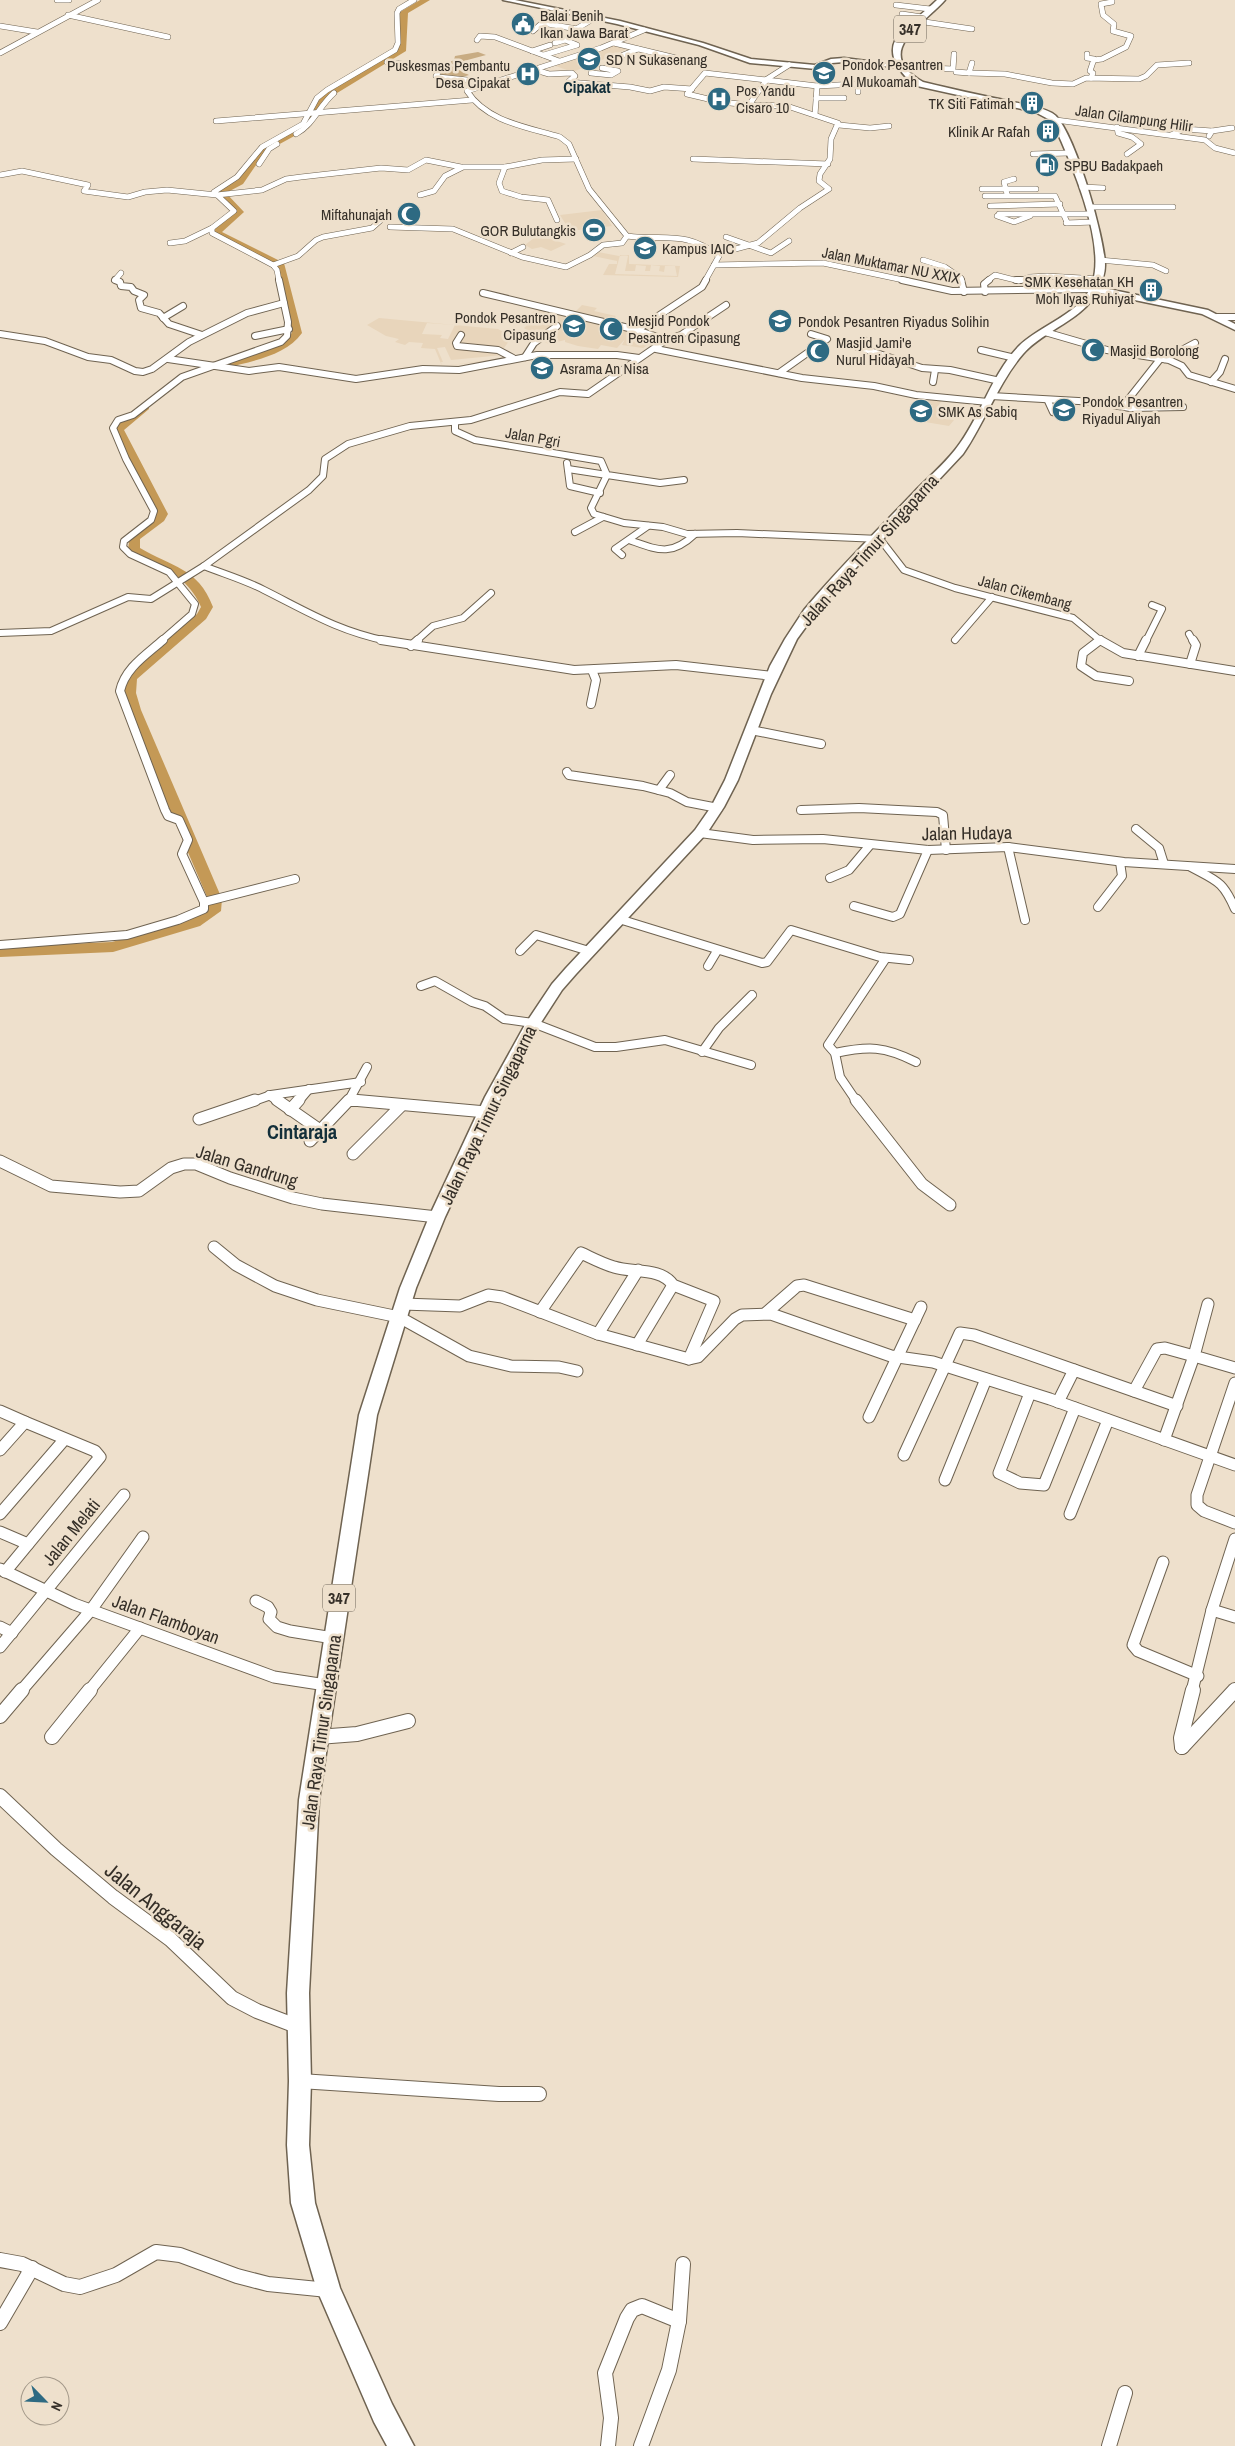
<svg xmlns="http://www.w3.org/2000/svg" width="1235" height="2446" viewBox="0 0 1235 2446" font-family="'Archivo Narrow',sans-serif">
<rect width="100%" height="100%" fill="#eee0cc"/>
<g fill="#e8d5bb" fill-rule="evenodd">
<path d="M618,43L635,49L578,74L553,65ZM629,48L633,50L578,74L573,72L596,62L591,60L594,58L602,60Z"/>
<polygon points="602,210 612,226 570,231 560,215"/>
<polygon points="534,238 551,239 566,244 551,251 541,247 532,249 525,245"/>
<path d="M598,252L619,256L629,255V264L680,266L678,277L603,275L609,264H617V261L593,256ZM620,255L628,256L625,271H635L636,265L646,266L645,271H650L651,265L660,266L659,271L664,272L665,266H675L677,276L615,274Z"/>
<polygon points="582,305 597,308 594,311 616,316 609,322 635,330 628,337 637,331 658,337 643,348 622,345 625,339 617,348 601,345 598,349 578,346 565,342 565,340 549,344 540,340 524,328 533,320 525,317 539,308 572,315"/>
<path d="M379,318L498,329L512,337L504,348L506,359L442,366L435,349L421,348L423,343L409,342L405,345L395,342L399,339L386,336L367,325ZM427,323L455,325L448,339L440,338L442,335L422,334ZM445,347L451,360L503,355L505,358L442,366L441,362H443L437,348Z"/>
<polygon points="920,396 942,400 937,408 942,412 936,416 954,420 949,426 925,422 912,416 920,412 911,410"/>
</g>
<polygon fill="#c8ac83" points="478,52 486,55 449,65 469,75 459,78 437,77 442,66 454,60 455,56"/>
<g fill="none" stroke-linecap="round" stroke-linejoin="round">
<g fill="#c49956" fill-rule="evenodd">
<path d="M420,0H430L408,13L406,51L324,101L309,128L265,152L243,184L226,193L244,212L222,232L284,263L302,333C286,356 251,361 226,368H218V364L271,346L292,333L275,267L213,234V228L233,212L215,192L237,180L259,148L302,124L317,97L399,48L400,12Z"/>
<path d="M145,404L149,405V409L124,430L168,514L164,521L140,539V548C171,567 198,567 213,607L206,619L137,679L136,693L141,710L222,899L221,911L200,926L113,952L0,957V947L112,942L190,920L206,909L208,899L127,710L122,693L126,675L197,614L201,607C193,587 175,572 156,564C146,560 135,557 128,549L130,535L156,514L112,430L119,421Z"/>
</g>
<g stroke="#6f6351" stroke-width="6">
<g id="minor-far4">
<polyline points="57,0 69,0"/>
<polyline points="896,5 930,9"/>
<polyline points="902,14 922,17"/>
<polyline points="68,15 168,37"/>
<polyline points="918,21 972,29"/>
<polyline points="0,26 37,32"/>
<path d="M644,30L601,48L467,91C487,122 527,127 560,137L569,144L589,189L627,236C666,241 685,230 719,256L705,281"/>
<polyline points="533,31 542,23 577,29"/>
<polyline points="573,31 596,17"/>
<polyline points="477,40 480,36 495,37 559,61"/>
<polyline points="614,43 676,58"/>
<polyline points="532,51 550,45"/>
<polyline points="0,53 98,0"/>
<polyline points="1087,54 1087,58 1094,59 1090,71 1093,73 1091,78"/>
<polyline points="544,55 577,45 565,40 555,43"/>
<polyline points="623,55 638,49"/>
<polyline points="1094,60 1102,59 1126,47 1131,36 1113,31 1114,24 1103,15 1101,4 1112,2 1112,0"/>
<polyline points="387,62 440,69 436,76 438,77 467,80 479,85"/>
<polyline points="816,67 820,73"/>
<polyline points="902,67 953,69 954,54"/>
<polyline points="532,69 549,74 572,73 575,76 568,82 630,87 650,91 664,87 692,89"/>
<polyline points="956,72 969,73 972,63"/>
<polyline points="591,73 611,75 618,71 602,68"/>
<polyline points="969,73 1005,74 1052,83 1073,84 1086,78 1139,79 1146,76 1157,65 1189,63"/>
<polyline points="766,80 817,86 815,115"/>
<polyline points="817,86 858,84 858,92"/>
<polyline points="816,98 844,98"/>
<polyline points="748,108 749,105 721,102 687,94 705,73 767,80"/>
<polyline points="1056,120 1205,140 1215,148 1235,153"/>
<polyline points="216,121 472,100"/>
<polyline points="839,125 870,128 889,126"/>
<polyline points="1117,127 1118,133 1132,137 1141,144 1127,154"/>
<path d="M296,134C314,124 319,106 334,93"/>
<polyline points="1171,135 1184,129 1212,131"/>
<polyline points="1209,136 1212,131 1232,128"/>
<polyline points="1033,154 1069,153"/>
<polyline points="693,159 828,164"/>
<polyline points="259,164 269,149 277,144"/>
<polyline points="505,167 499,183 502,191 521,197 548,200 557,220"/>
<polyline points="0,175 22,171 88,185 84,191 128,197 145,192 167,190 217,195 262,190 286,179 301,177 381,168 408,170 426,160 461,167"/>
<polyline points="1082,187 1103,188"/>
<polyline points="982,189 1036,189"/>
<polyline points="1007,194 1004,182 1014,179"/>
<polyline points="420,195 434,191 445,176 463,167 505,167 542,160 576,159"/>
<polyline points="985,196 1055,196 1067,222"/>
<polyline points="990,206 1060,204"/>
<polyline points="1089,207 1173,207"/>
<polyline points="999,214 1092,214"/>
<polyline points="997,216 1014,222 1030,216"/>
<polyline points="1066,223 1094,222"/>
<polyline points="390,227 453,229 522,257 566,267 590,255 603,245 622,243 627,236"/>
<polyline points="726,237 771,253 789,241"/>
<polyline points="170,243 185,241 212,228"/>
<polyline points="511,253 523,247"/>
<polyline points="717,254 758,243 800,208 829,189 819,181 820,174 830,159 831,139 838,123 787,106 749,105 767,79 789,65"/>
<polyline points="923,260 945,267 961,278 962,281"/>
<polyline points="1100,260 1153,265 1166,271"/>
<polyline points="273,265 298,256 316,240 323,237 372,228 381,220"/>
<polyline points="714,265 823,263 908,281"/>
<polyline points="119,281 115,280 121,273"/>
<polyline points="279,281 277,270 273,265 212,233 212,228 234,211 214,192 237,177 262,147 303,124 317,98 327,90 395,50 398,43 397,13 399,9 414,0"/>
<polyline points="987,281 995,275 1019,281 1030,277 1047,276 1099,279"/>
</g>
</g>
<g stroke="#6f6351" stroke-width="8">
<g id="minor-far3">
<polyline points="115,280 120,282 121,286 131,287 134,291 144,295 139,300 141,308 159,313 169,324 202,335"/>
<polyline points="902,280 952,291 1094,289"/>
<polyline points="961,280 964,292"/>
<polyline points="1016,280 1021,280"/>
<polyline points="985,292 984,284 989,280"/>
<polyline points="483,293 637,330"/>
<polyline points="1217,317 1235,317"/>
<polyline points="163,318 183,306"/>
<polyline points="1045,332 1107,350 1169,360 1182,366 1189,375 1235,389"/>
<polyline points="0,334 45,341 88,357 111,360 135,371 143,372 152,369 189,342 247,313 284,303"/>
<polyline points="461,335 456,343 457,346 498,350 513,358"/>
<polyline points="255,336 289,329"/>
<polyline points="666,340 681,335 726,305"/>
<polyline points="864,340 855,346 922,368 950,370 1000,381"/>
<polyline points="656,349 802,378 874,386 916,395 988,402"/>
<polyline points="981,350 1015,358"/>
<polyline points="525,357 534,343 557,326"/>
<polyline points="168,359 249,371 279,367 356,379 423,369 459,370 537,355 617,355 639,358"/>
<polyline points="1165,359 1195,343"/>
<polyline points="779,373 827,339 811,334"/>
<polyline points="933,382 935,370"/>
<polyline points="1211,382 1220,372 1225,359"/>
<polyline points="991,396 1096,402 1130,408 1183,407"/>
<polyline points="1048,401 1053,412"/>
<polyline points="1123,406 1161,358"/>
<polyline points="455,423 455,431 475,440 601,461 607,475 660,483 684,480"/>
<polyline points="567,463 570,486 600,493"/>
<polyline points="568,469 607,475 591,508 594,514 624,523 663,527 687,534 737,533 880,539 904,570 955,588 1073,618 1101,641"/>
<polyline points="575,532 603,517"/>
<path d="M629,540C658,550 671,557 695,534"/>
<polyline points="622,555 615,549 648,526"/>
<polyline points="204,566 309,490 323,476 325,459 348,444 410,426 471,420 560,392 588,394 666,340 637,330 702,287 706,280"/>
<path d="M0,633L51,631L128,597L151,599L204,566C224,574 245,580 264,590C308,612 338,631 387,641"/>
<polyline points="1189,634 1193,641"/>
<polyline points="955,640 992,597"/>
<polyline points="161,641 192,614 195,604 169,572 130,554 123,547 124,541 151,520 154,511 126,459 113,428 118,420 133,415 182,377 281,342 287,336 288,322 279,280"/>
<polyline points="416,641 433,626 463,618 491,593"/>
<polyline points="1146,641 1162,609 1152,605"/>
</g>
</g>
<g stroke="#6f6351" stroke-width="10">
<g id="minor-far2">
<polyline points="381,640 574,670 676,665 772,676"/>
<polyline points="1100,640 1123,653 1235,671"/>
<polyline points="1100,640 1083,653 1081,666 1096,676 1129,681"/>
<polyline points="411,646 418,640"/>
<polyline points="1138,656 1146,640"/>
<polyline points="1190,664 1196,645 1193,640"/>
<polyline points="591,704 596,680 592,670"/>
<polyline points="751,730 821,744"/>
<polyline points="567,772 569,775 643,786 670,793 687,802 718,808"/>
<polyline points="659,790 670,775"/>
<polyline points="801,810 859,808 937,812 943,815 946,850"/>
<polyline points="1136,829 1159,848 1164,864"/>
<polyline points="700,833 753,840 823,839 928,850 1008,847 1124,862 1235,869"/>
<polyline points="1008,847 1025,920"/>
<path d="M1191,867C1217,881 1223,881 1235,909"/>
<polyline points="830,878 849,870 870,845"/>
<polyline points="204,902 295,879"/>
<polyline points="854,906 893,917 900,914 928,850"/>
<polyline points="1098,907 1122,876 1120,862"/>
<polyline points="619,919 762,963 767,962 791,930 880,957 909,960"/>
<path d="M0,945L127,935L178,920L204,909V902L182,854L188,840L179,820L168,816L165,810L120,691C125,668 146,655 163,640"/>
<polyline points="520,951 536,935 589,951"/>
<polyline points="708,966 717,951"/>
<polyline points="421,986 435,981 472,1002 485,1006 504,1019 533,1023 595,1047 616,1047 665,1040 751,1065"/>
<polyline points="702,1052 719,1028 752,995"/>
<path d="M835,1053C869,1046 884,1046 916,1062"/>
<polyline points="269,1095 279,1102"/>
<polyline points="349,1100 367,1067"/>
<polyline points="251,1102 271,1095 361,1082"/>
<polyline points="298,1102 309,1089"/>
<polyline points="348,1102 366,1102"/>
<polyline points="857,1102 840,1077 835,1053 828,1045 886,958"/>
</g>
</g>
<g stroke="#6f6351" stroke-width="13">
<g id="minor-far1">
<polyline points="277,1100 320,1130"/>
<polyline points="352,1100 486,1112"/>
<polyline points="856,1100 922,1184 950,1205"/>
<polyline points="290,1110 299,1100"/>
<polyline points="199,1119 255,1100"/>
<polyline points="310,1141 349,1100"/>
<polyline points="353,1154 401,1106"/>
<polyline points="0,1161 51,1186 120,1192 139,1191 171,1168 184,1164 196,1164 230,1178 293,1198 322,1204 437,1217"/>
<polyline points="214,1247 236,1265 275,1286 317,1300 399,1317 469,1356 511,1366 559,1367 577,1371"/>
<polyline points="403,1304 460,1306 488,1295 502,1297 598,1334 689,1359 698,1357 735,1319 742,1315 771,1314 891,1356 933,1362 1050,1399 1235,1465"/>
<polyline points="1208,1304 1194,1356 1235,1368"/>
<path d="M540,1312L581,1253C592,1258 603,1264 614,1267C632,1273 661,1267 673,1285L714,1301L689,1359"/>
<polyline points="766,1313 797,1286 804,1285 915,1320"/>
<polyline points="598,1334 638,1270"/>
<polyline points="637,1345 673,1285"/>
<polyline points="1235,1383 1197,1495 1197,1505 1204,1511 1235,1523"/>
<polyline points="1134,1391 1157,1349 1165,1348 1194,1356 1164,1440"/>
<polyline points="1030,1393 999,1473 1020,1483 1044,1485 1075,1408"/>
<polyline points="1058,1402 1074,1370 1177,1406"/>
<polyline points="0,1411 25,1422"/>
<polyline points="869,1417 921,1307"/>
<polyline points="0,1450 25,1422 95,1451 100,1457 5,1572"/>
<polyline points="904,1455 960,1333 974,1335 1074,1370"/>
<polyline points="945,1480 986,1379"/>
<polyline points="0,1514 64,1440"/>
<polyline points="1070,1514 1108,1420"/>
<polyline points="0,1532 28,1544"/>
<polyline points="1235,1539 1212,1610 1235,1617"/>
<polyline points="1163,1562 1133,1645 1138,1651 1198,1676"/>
<polyline points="0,1569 74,1604 274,1677 326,1685"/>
<polyline points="256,1601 268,1607 271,1612 269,1619 277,1627 290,1631 333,1638"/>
<polyline points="0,1627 12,1633"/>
<polyline points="0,1647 124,1495"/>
<polyline points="21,1691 91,1610 143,1537"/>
<polyline points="89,1691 140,1628"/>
<polyline points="1192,1691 1212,1610"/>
</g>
</g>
<g stroke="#6f6351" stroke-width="16">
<g id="minor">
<polyline points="0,1716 22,1690"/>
<polyline points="52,1737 90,1690"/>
<polyline points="318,1737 357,1734 408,1721"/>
<polyline points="1182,1747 1181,1738 1193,1690"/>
<polyline points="1182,1747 1235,1690"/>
<polyline points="0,1796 56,1849 113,1897 170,1939 232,1998 257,2011 299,2027"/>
<polyline points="300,2081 499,2094 539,2094"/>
<polyline points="0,2260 22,2264 64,2284 80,2287 116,2275 156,2252 180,2255 237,2276 268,2284 328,2290"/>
<polyline points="0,2323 32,2268"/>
<polyline points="608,2446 611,2418 605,2373 627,2318 632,2310 642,2306 679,2321"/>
<polyline points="641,2446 669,2370 679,2321 683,2264"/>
<polyline points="1109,2446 1125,2393"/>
</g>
</g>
<g stroke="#6f6351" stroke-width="3">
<polygon id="tertiary" points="503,0 515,0 620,21 703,43 751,59 815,65 831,59 844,58 905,66 902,68 844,62 832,63 816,69 750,63 699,45 617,24"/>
</g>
<g stroke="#6f6351" stroke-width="3">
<polygon id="secondary" points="1094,286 1208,310 1235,324 1235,330 1202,314 1091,291 1091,287"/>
</g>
<g stroke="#6f6351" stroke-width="3">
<path id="primary" d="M937,0H945C923,25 871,52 923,82C951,89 980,95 1008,101C1022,104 1039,106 1052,113C1073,124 1105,239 1105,265C1105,274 1102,282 1098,290C1083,321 1045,329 1023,354C998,383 985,422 963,454L824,602L797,639L771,694L738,780L724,807L707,833L576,974L562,990L540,1024L501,1097L445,1217L416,1288L377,1415L319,1800L309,1993L311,2081L309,2145L315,2203L340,2288L392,2404L414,2446H387L374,2422L317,2290L291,2203L287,2145L289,2081L287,1993L299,1800L359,1415L400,1288L429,1217L485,1097L526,1023L552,984L566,968L695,830L711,807L725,780L770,666L785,639L804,610C838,569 878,530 915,491C928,478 943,465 955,450C980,419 990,377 1018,347C1040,324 1084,314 1093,281C1105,240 1070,159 1052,121L1035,112L917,86C904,78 887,58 895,41C900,31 928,9 937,0Z"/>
</g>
<use href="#minor-far4" stroke="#fff" stroke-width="5"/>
<use href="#minor-far3" stroke="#fff" stroke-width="6"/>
<use href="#minor-far2" stroke="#fff" stroke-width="8"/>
<use href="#minor-far1" stroke="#fff" stroke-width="11"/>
<use href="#minor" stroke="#fff" stroke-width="14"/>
<use href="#tertiary" fill="#fff" fill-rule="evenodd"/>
<use href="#secondary" fill="#fff" fill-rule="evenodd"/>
<use href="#primary" fill="#fff" fill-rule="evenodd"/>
</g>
<defs>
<g id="civic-disc" transform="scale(1.25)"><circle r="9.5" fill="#2e6a82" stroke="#eee0cc"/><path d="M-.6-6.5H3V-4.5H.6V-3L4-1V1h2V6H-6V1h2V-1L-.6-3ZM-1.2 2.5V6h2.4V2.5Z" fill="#fff"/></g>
<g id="school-disc" transform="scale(1.25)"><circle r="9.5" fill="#2e6a82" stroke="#eee0cc"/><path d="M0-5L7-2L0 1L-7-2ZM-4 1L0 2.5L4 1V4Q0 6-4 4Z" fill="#fff"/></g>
<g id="hospital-disc" transform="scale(1.25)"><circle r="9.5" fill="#2e6a82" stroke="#eee0cc"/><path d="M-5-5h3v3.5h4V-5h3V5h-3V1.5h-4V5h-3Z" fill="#fff"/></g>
<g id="building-disc" transform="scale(1.25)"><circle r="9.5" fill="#2e6a82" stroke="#eee0cc"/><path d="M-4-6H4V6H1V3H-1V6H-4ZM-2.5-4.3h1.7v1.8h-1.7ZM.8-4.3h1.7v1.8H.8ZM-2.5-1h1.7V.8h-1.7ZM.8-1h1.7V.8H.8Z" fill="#fff"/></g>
<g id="fuel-disc" transform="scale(1.25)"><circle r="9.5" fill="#2e6a82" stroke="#eee0cc"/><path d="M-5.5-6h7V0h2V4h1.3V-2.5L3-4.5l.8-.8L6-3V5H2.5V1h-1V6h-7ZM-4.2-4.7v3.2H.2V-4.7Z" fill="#fff"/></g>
<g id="mosque-disc" transform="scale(1.25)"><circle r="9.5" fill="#2e6a82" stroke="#eee0cc"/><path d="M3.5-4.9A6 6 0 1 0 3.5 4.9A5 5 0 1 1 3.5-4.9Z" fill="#fff"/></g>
<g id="stadium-disc" transform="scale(1.25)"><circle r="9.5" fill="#2e6a82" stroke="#eee0cc"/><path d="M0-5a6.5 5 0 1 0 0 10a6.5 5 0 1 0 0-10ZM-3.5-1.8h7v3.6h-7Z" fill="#fff"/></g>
<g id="university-disc" transform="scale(1.25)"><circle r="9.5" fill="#2e6a82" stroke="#eee0cc"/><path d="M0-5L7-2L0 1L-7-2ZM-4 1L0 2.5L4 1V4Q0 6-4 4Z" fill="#fff"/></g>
</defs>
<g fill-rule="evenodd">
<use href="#civic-disc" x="523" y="24"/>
<use href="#school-disc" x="589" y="59"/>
<use href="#school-disc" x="824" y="73"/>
<use href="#hospital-disc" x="528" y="74"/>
<use href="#hospital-disc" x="719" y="99"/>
<use href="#building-disc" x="1032" y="103"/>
<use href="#building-disc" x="1048" y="131"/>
<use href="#fuel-disc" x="1047" y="165"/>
<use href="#mosque-disc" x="409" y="214"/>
<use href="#stadium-disc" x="594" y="230"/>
<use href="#university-disc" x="645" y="248"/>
<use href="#building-disc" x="1151" y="290"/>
<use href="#school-disc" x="780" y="321"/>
<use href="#school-disc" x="574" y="326"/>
<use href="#mosque-disc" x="611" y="329"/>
<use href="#mosque-disc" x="1093" y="350"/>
<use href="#mosque-disc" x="818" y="351"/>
<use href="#school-disc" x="542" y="368"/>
<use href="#school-disc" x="1064" y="410"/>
<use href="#school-disc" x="921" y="411"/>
</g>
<g text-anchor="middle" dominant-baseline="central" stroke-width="5" stroke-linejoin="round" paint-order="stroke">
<g font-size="15" fill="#352f28" stroke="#eee0cc" text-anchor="start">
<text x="540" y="15">Balai Benih<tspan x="540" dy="17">Ikan Jawa Barat</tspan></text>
<text x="606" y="59">SD N Sukasenang</text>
<text x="842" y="64">Pondok Pesantren<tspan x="842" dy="17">Al Mukoamah</tspan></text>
<text x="510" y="65" text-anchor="end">Puskesmas Pembantu<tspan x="510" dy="17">Desa Cipakat</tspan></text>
<text x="736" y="90">Pos Yandu<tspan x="736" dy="17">Cisaro 10</tspan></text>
<text x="1014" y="103" text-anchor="end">TK Siti Fatimah</text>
<text x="1030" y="131" text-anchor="end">Klinik Ar Rafah</text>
<text x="1064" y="165">SPBU Badakpaeh</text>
<text x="392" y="214" text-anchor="end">Miftahunajah</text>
<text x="576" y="230" text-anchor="end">GOR Bulutangkis</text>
<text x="662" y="248">Kampus IAIC</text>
<text x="1134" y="281" text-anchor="end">SMK Kesehatan KH<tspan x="1134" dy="17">Moh Ilyas Ruhiyat</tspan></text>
<text x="556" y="317" text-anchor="end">Pondok Pesantren<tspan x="556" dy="17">Cipasung</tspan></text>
<text x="628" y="320">Mesjid Pondok<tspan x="628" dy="17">Pesantren Cipasung</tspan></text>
<text x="798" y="321">Pondok Pesantren Riyadus Solihin</text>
<text x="836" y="342">Masjid Jami'e<tspan x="836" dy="17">Nurul Hidayah</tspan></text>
<text x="1110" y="350">Masjid Borolong</text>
<text x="560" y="368">Asrama An Nisa</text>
<text x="1082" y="401">Pondok Pesantren<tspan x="1082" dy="17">Riyadul Aliyah</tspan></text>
<text x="938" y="411">SMK As Sabiq</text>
</g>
<g font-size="15" fill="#352f28" stroke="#eee0cc">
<text transform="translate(1134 118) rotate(8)">Jalan Cilampung Hilir</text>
<text transform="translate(891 265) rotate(11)">Jalan Muktamar NU XXIX</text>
<text transform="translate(533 437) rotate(10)">Jalan Pgri</text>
<text transform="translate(1025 592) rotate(15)">Jalan Cikembang</text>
</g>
<g fill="#eee0cc" stroke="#6c6459" stroke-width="1">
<rect x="894" y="15.5" width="32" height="27" rx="4"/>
<rect x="323" y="1584.5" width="32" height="27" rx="4"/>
</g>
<g font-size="16" font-weight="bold" fill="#352f28">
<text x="910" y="29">347</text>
<text x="339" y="1598">347</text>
</g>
<g font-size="16" font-weight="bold" fill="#132f3a" stroke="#eee0cc">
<text x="587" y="87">Cipakat</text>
</g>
<g font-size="18" fill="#352f28" stroke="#eee0cc">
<text transform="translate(869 550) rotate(-48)">Jalan Raya Timur Singaparna</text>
<text transform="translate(967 833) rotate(-1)">Jalan Hudaya</text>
<text transform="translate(488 1115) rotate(-64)">Jalan Raya Timur Singaparna</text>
<text transform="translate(247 1166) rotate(17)">Jalan Gandrung</text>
<text transform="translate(71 1532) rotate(-51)">Jalan Melati</text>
<text transform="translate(166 1619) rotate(20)">Jalan Flamboyan</text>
<text transform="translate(321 1732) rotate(-82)">Jalan Raya Timur Singaparna</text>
</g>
<g font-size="20" font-weight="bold" fill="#132f3a" stroke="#eee0cc">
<text x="302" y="1131">Cintaraja</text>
</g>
<g font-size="21" fill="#352f28" stroke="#eee0cc">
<text transform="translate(156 1906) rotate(39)">Jalan Anggaraja</text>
</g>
</g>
<g transform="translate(45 2401) rotate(114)"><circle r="24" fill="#eee0cc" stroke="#a4998a"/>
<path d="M0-4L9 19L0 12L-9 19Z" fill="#2e6a82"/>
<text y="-8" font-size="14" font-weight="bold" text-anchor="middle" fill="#352f28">N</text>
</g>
</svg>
